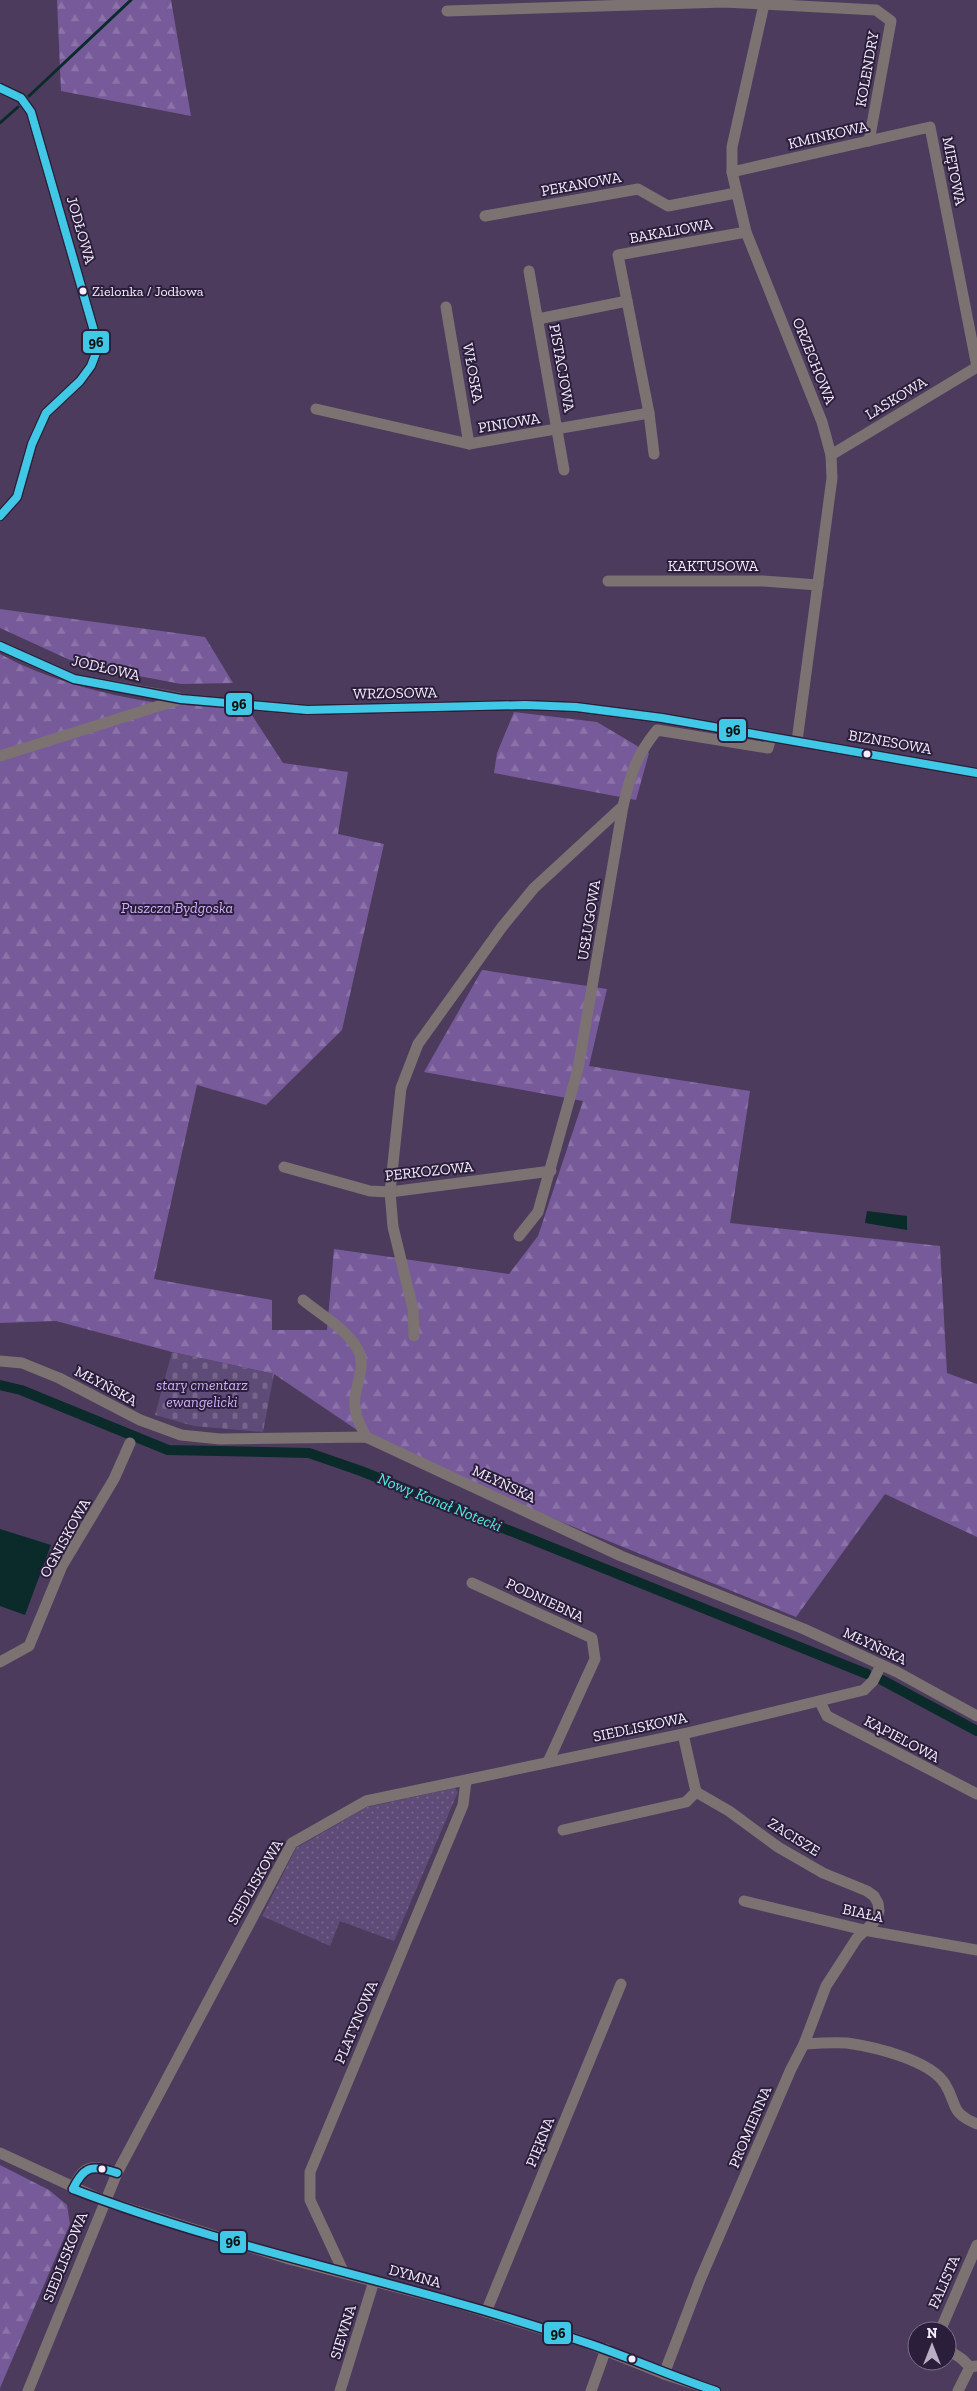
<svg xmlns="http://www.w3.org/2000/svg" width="977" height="2391" viewBox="0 0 977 2391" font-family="'Zilla Slab',serif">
<defs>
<pattern id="grass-dots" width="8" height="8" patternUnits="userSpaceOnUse" patternTransform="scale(1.25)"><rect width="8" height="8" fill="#5f4b77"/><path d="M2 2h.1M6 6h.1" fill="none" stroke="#77658b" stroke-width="1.8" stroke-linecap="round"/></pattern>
<pattern id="forest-firs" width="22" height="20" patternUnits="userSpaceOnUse" patternTransform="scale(1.25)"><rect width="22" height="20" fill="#775a99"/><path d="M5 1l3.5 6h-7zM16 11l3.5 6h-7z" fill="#8b72a8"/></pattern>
<pattern id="cemetery-stones" width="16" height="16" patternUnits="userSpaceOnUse" patternTransform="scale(1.25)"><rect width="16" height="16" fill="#5f4b77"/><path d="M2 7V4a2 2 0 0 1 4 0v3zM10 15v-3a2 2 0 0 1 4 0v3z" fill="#77658b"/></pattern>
</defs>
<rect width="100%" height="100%" fill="#4c3b5d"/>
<polygon fill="url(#grass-dots)" points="455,1788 458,1792 394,1941 340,1921 330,1946 262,1916 296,1848 367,1807"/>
<g fill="url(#forest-firs)">
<polygon points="57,0 171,0 191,116 61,91"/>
<polygon points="0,609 205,637 233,683 181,684 123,673 70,660 0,628"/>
<path d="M0,654C46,679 101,694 153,702C184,706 217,706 248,709L283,763L348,772L338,834L384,844L342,1030L266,1105L197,1085L154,1279L272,1300V1330H327L334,1249L509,1274L538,1236L583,1101L424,1072L482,970L607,989L589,1066L750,1091L730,1223L940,1246L947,1373L977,1384V1537L885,1494L796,1617L391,1453L274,1374L172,1352L56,1321L0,1323Z"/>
<polygon points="514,712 597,722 649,753 636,800 494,773 497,753"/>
<polygon points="0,2165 49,2190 67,2205 70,2224 0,2388"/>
</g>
<polygon fill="url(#cemetery-stones)" points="172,1352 274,1374 263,1432 194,1426 155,1415"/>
<g fill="#0a2b2a">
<polygon points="867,1211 907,1216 907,1230 865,1223"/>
<polygon points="0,1529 51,1545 25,1615 0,1606"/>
</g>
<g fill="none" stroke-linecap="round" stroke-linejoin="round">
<g stroke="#0a2b2a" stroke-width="3">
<polyline points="29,96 131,0"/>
<polyline points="0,123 18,107"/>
</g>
<g stroke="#0a2b2a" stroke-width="10">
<polyline points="0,1385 21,1390 168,1450 309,1453 361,1471 867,1674"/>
<polyline points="882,1680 977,1731"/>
</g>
<g stroke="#7c7272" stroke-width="11">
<polyline points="765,0 732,147 732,172 746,232 822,422 831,455 832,478 797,741"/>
<polyline points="447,11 724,2 876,10 891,21 869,141"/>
<polyline points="0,88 21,98 31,112 96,338 96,353 91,366 80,381 46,413 32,444 17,497 0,516"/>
<polyline points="732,172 930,127 977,367 831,455"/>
<polyline points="485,216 638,189 668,206 736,193"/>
<polyline points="529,271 564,470"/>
<polyline points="446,307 469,444"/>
<polyline points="538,319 627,301"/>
<polyline points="316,409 469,444 649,413"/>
<polyline points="654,454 649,413 618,255 746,232"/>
<polyline points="608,581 763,581 818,585"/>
<polyline points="0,646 74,679 179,698"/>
<polyline points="0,756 181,699 307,710 525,705 576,707 662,718 977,773"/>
<polyline points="284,1167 370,1191 390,1192 551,1171"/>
<path d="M519,1236L538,1212L578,1069L623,806C631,773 636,756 657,730L768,748L771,737"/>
<path d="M303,1300C321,1315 349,1330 359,1352C365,1366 357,1383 355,1397C353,1412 360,1425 366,1437"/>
<polyline points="414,1336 413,1309 393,1227 390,1192 401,1088 418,1044 502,927 534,888 623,806"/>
<polyline points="0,1361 22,1363 59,1378 140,1420 181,1435 220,1439 366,1437 621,1556 804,1629 897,1672 977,1716"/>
<polyline points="472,1583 592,1638 595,1659 548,1762"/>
<polyline points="0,1662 29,1646 62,1566 114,1479 130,1443"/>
<polyline points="820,1702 827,1716 977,1794"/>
<polyline points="563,1830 686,1802 696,1792 683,1734"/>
<polyline points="744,1901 864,1930 977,1950"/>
<path d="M804,2044C818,2043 833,2042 847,2043C875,2047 930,2060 945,2084C958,2105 949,2112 977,2124"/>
<polyline points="0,2153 104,2201 289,2259 454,2302 582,2341 664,2374 716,2391"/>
<path d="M73,2189C83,2164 93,2164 117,2173"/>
<polyline points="344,2273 310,2200 310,2172 463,1805 466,1781"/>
<polyline points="486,2312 621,1984"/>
<polyline points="940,2331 977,2245"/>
<polyline points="947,2349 962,2359 970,2367"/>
<polyline points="664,2374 700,2280 791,2069 804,2044 826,1986 857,1938 876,1920 879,1911 878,1903 874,1896 867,1891 823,1873 778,1847 729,1811 696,1792"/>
<polyline points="28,2391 117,2173 292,1843 366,1801 683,1734 864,1690 873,1681 881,1665"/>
<polyline points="340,2391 374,2281"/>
<polyline points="591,2391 606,2349"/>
<polyline points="958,2391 970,2367 977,2366"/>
</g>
<g stroke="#2b1e3b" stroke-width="11">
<g id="bus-1">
<polyline points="0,88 21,98 31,112 96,338 96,353 91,366 80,381 46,413 32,444 17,497 0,516"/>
<polyline points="0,646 74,679 181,699 307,710 525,705 576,707 662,718 977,773"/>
<path d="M73,2189C197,2237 327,2266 454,2302C497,2314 539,2327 581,2341C627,2356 670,2376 716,2391"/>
<path d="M73,2189C84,2165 93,2165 117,2173"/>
</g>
</g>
<use href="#bus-1" stroke="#40c8e6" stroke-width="8"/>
</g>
<g fill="#f4edfd" stroke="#2b1e3b" stroke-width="2">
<circle cx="83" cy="291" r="4.5"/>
<circle cx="867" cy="754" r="4.5"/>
<circle cx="102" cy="2169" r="4.5"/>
<circle cx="632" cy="2359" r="4.5"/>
</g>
<g text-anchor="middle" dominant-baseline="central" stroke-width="4" stroke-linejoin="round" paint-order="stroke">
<g font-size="14" fill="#f4edfd" stroke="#2b1e3b" text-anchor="start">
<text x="92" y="291">Zielonka / Jodłowa</text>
</g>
<g font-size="15" fill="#f4edfd" stroke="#2b1e3b">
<text transform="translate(867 69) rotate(-80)">KOLENDRY</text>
<text transform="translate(828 135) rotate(-13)">KMINKOWA</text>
<text transform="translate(954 171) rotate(79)">MIĘTOWA</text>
<text transform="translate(581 184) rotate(-10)">PEKANOWA</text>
<text transform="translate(81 230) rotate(74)">JODŁOWA</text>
<text transform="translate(671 231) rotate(-10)">BAKALIOWA</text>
<text transform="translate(814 361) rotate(68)">ORZECHOWA</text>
<text transform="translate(562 368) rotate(80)">PISTACJOWA</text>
<text transform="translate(473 373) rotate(80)">WŁOSKA</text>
<text transform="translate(896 398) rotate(-31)">LASKOWA</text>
<text transform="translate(509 423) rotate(-9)">PINIOWA</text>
<text x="713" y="566">KAKTUSOWA</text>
<text transform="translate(106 668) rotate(13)">JODŁOWA</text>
<text transform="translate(395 693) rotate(-1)">WRZOSOWA</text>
<text transform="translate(890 742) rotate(10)">BIZNESOWA</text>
<text transform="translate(589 920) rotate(-81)">USŁUGOWA</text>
<text transform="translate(429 1171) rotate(-6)">PERKOZOWA</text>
<text transform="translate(106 1386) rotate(28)">MŁYŃSKA</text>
<text transform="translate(504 1484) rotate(25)">MŁYŃSKA</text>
<text transform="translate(65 1538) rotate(-61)">OGNISKOWA</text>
<text transform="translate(545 1600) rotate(25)">PODNIEBNA</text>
<text transform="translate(875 1646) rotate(25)">MŁYŃSKA</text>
<text transform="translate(640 1727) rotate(-12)">SIEDLISKOWA</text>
<text transform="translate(902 1739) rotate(28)">KĄPIELOWA</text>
<text transform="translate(794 1837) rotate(32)">ZACISZE</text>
<text transform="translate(255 1882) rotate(-60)">SIEDLISKOWA</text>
<text transform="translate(863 1913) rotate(12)">BIAŁA</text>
<text transform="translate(356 2022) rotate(-67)">PLATYNOWA</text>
<text transform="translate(750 2127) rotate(-67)">PROMIENNA</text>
<text transform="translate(540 2142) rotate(-68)">PIĘKNA</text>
<text transform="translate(65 2257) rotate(-68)">SIEDLISKOWA</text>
<text transform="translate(415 2276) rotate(15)">DYMNA</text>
<text transform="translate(944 2282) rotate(-66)">FALISTA</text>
<text transform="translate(343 2332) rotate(-73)">SIEWNA</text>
</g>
<g font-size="15" font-style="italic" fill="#d1b0fb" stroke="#2b1e3b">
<text x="177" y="908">Puszcza Bydgoska</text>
<text x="202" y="1385">stary cmentarz<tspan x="202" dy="17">ewangelicki</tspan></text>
</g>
<g font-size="16" font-style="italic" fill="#4bf1df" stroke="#2b1e3b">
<text transform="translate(440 1502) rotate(22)">Nowy Kanał Notecki</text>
</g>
</g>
<g stroke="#2b1e3b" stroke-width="2">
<rect x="82" y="330" width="28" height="24" rx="5" fill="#40c8e6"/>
<rect x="225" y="692" width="28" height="24" rx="5" fill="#40c8e6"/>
<rect x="718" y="718" width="29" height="24" rx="5" fill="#40c8e6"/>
<rect x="219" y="2230" width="28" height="24" rx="5" fill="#40c8e6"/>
<rect x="543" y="2321" width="29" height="24" rx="5" fill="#40c8e6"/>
</g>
<g font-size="14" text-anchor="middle" font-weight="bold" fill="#111">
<text x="96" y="347">96</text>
<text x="239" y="709">96</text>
<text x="733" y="735">96</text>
<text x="233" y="2246">96</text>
<text x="558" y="2338">96</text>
</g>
<g transform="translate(932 2346)"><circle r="24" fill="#2b1e3b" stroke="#7b7189"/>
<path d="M0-4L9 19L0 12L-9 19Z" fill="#b9afc5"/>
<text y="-8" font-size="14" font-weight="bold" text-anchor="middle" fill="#f4edfd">N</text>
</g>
</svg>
